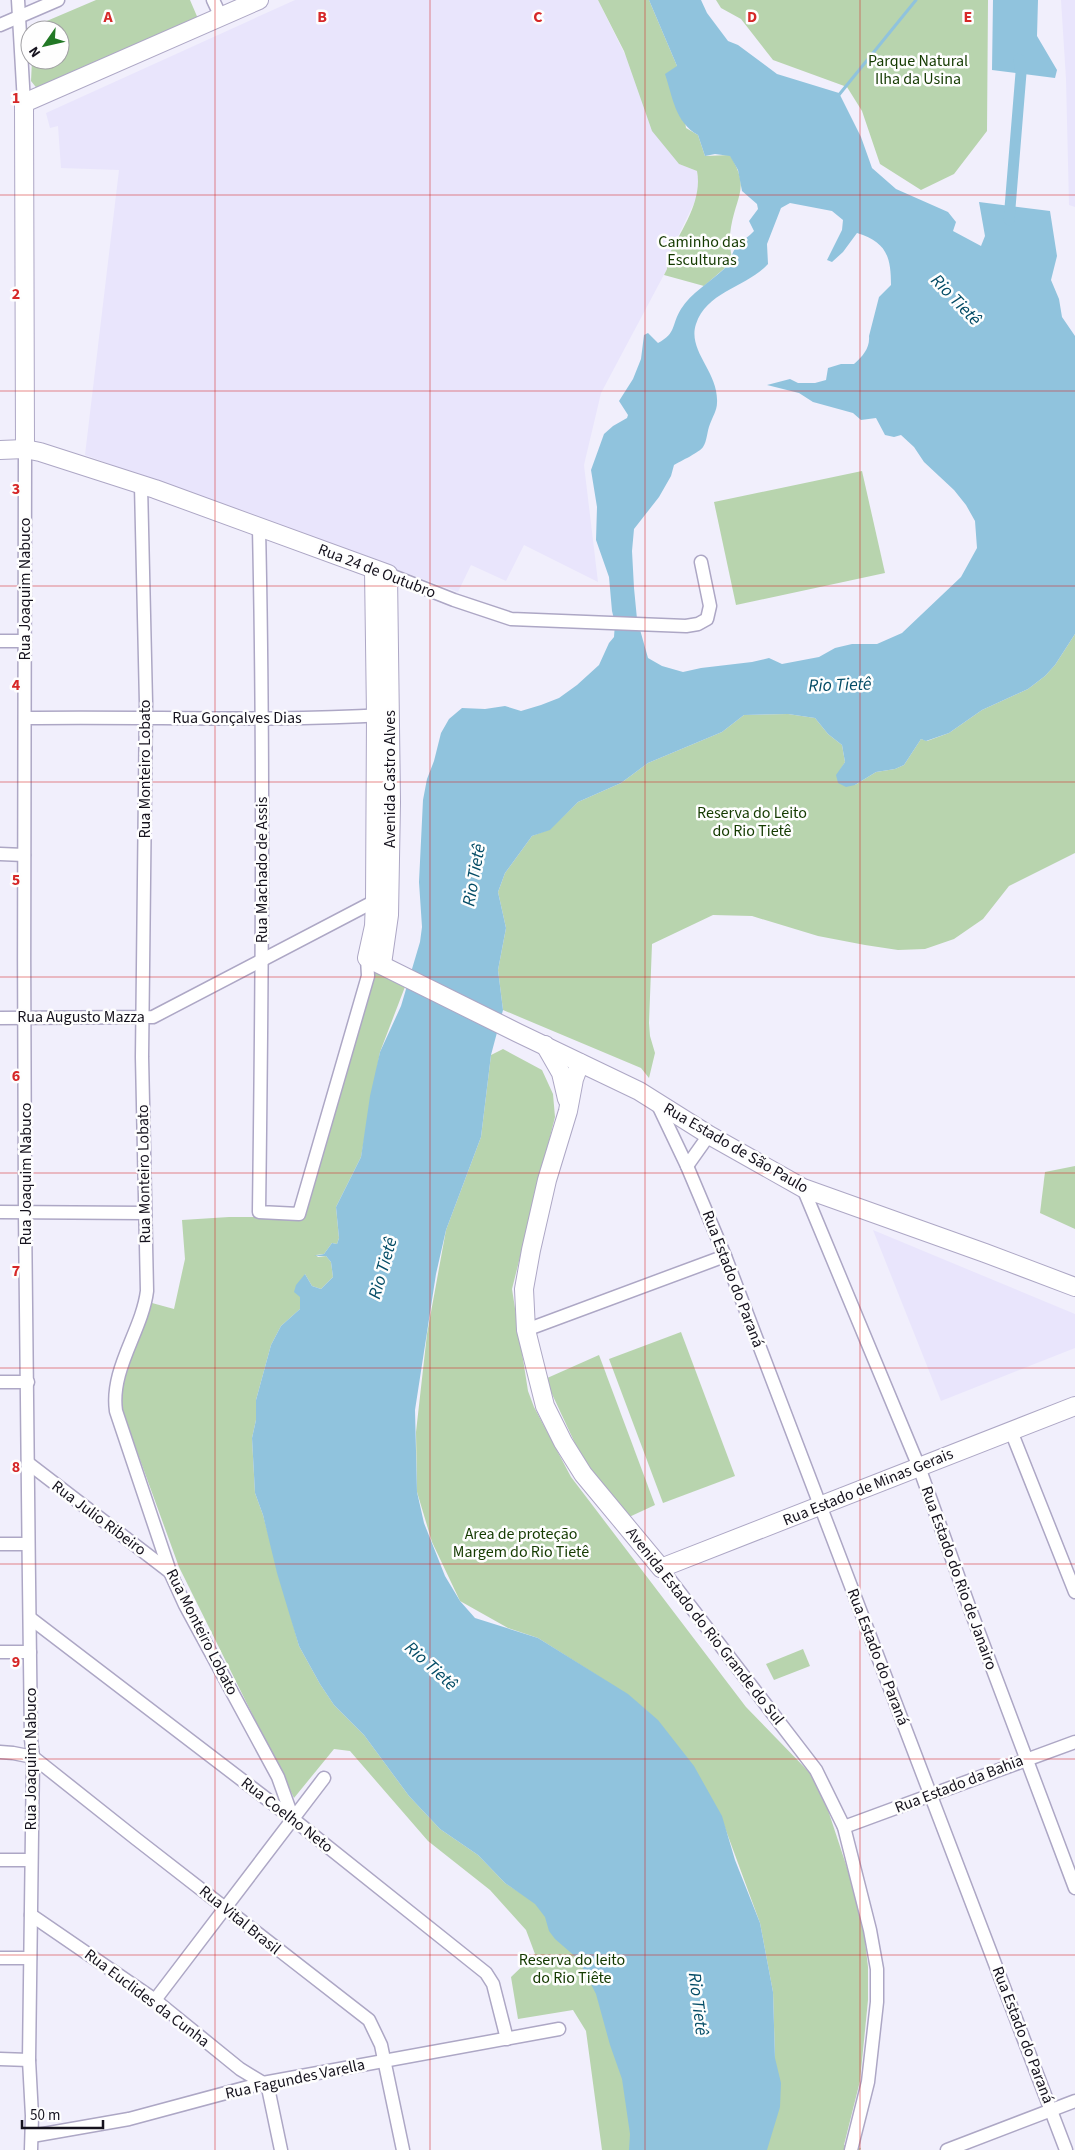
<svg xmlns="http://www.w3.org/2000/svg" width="1075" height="2150" viewBox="0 0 1075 2150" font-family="'Source Sans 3',sans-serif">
<rect width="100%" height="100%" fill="#f1effc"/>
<g fill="#e9e5fc">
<polygon points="295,0 598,0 679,164 697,171 699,184 697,197 667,259 667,269 601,393 584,465 598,582 524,545 506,581 471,565 458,592 85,455 119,170 61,168 58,126 50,128 46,113"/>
<polygon points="1061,0 1075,0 1075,207 1069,205 1066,79"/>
<polygon points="873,1230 1075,1314 1075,1348 941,1401"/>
</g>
<g fill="#b8d4ae">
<polygon points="96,0 190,0 199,21 39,91 31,81 32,60 60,60 60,30 34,30 35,26"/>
<path d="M598,0H649L677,66L686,128L698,135L705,156L730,155C750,188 737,194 731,227C729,238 730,248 732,259L726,267L704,286L664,275L667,269V259C680,232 703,202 697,171L679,164L652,131L624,51Z"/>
<polygon points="716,0 988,0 987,131 954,174 921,190 880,164 862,111 847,87 773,60 741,19 721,8"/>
<polygon points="862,471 885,573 736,605 714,502"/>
<polygon points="1075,634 1075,853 1009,886 983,919 954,939 925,949 898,950 865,945 818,936 752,916 713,915 652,944 649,1023 650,1036 655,1053 649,1078 641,1068 503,1010 498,970 506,928 498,892 505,873 532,836 550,829 578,802 621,783 648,763 722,732 744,715 788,714 815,718 828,734 842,745 845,762 839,772 855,785 876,772 895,769 904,765 921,739 927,741 949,733 982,710 1028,689 1045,676 1055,665"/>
<polygon points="368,958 408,979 380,1052 361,1157 336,1207 339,1238 337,1244 332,1243 324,1254 316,1255 318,1257 326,1256 331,1262 333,1277 321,1289 312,1286 305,1274 300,1297 300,1309 281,1326 271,1345 256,1400 256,1420 252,1438 255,1493 263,1515 299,1646 320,1684 334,1705 364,1735 409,1796 440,1829 478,1855 505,1883 522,1894 572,1913 663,2150 602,2150 586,2031 573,2010 518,2019 511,1977 535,1954 526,1930 490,1890 428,1841 350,1751 334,1749 294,1798 179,1567 122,1410 119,1387 152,1303 174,1309 185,1259 182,1220 229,1217 300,1217"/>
<polygon points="503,1049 542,1070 553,1094 555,1117 512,1289 528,1391 534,1407 571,1477 746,1707 810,1773 828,1810 854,1889 864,1932 868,1967 868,2000 860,2081 844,2145 861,2148 860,2150 766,2150 775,2058 773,1992 760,1923 724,1825 647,1711 606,1681 538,1638 508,1628 460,1601 432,1542 417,1492 416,1432 427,1334 446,1230 481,1137 491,1055"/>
<polygon points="1075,1166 1075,1229 1040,1213 1045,1172"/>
<polygon points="681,1332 735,1476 663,1503 609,1359"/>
<polygon points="599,1355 655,1505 627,1518 580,1454 545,1379"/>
<polygon points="803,1649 810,1666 774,1680 766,1664"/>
</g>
<g fill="#90c3dd" fill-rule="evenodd">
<path d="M649,0H701L707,13L728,41L738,45L777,74L839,93L861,137L872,168L896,189L948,212L956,222L953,231L981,246L985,236L979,202L1050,211L1057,256L1051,280L1059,299L1062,317L1075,336V634L1055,665L1045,676L1028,689L982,710L949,733L926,741L921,739L904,765L895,769L876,772L855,785L846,787L838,783L836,775L845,762L842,745L828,734L815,718L788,714L744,715L722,732L648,763L621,783L578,802L550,830L532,836L505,873L498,892L506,928L498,970L503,1010L491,1055L481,1137L446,1230L436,1274L415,1410L417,1492L424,1523L445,1576L460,1601L475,1618L538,1638L628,1694L658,1720L694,1766L722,1816L735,1860L760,1923L773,1992L775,2058L781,2083L780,2107L767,2150H629L630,2134L622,2079L610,2045L596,1994L578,1959L555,1939L549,1931L545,1917L535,1904L505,1883L478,1855L440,1829L409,1796L364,1735L334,1705L320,1684L299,1646L277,1573L263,1515L255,1493L252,1438L256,1420V1400L271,1345L281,1326L300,1309V1297L294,1292L296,1285L305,1274L312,1286L321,1289L333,1277L331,1262L326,1256H314L324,1254L332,1243L337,1244L339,1238L336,1207L361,1157L370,1096L380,1052L401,1006L420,942L422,927L419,882L423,800L427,779L434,761L441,733L449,719L462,708L485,709L505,706L521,711L541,705L559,698L577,685L599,665L609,643L614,637L615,623L612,611L609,577L596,540L597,507L591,470L604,434L613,426L627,418L628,415L619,401L633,379L641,359L644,335L648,333L658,343C677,333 671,325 681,309C691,293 710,282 724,269C731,262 731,253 737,246C742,240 749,237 754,231L749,221L758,209L757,204L742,191L738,170L730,156L715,154L705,156L698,135C675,122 673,98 665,74L677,66ZM790,203L832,211L843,220L842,230L827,260L832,262L843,252L857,233C886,242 891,256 891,285L879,297L869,336C870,348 863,356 854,364H841L828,368L826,380L815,383H798L790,379L767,385L799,393L813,402L853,413L861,420L876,418L885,435L894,437L901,435L914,447L924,462L954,490L966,505L975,521L977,548L961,577L902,633L877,644H852L835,648L819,657L782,664L769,658L752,662L701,668L683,672L662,666L648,658L637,619L634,588L632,551L634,529L659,497L671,476L674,465C681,461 700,452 703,447C707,442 707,431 710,424C712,418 717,410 717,403C719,372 687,351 696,324C707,291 747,287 768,264L767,244L781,208Z"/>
<polygon points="993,0 1038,0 1037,36 1057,70 1055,78 992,70"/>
</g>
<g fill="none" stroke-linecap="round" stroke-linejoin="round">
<polyline stroke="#90c3dd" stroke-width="3" points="838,96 916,0"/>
<polyline stroke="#90c3dd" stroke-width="11" points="1009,220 1021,73 1019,59"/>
<g stroke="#ada7c5" stroke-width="15">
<g id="street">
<polyline points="18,0 24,103"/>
<polyline points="213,0 221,17"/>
<polyline points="0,25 58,0"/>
<path d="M25,449C25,704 23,959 25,1214C26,1389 29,1564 31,1739L33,1757L29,2060L32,2116L31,2150"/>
<path d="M141,485L146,703L142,1057L147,1291C142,1331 110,1369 116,1411L170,1572L185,1605L278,1777L293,1819"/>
<path d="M259,528C264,756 262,984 259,1212L299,1214L368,976L367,958"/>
<polyline points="388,574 454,600 511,619 686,626 698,624 707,619 710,606 701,562"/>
<polyline points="0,641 24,641"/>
<path d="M25,718C145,716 264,722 385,715"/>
<polyline points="0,854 24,855"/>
<polyline points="0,1018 153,1017 375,901"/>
<polyline points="657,1103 687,1166 725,1256 1066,2150"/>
<polyline points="687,1166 709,1135"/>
<polyline points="803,1188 919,1467 970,1609 1075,1888"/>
<polyline points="0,1212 145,1213"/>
<polyline points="526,1330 725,1256"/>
<polyline points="0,1382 28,1382"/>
<polyline points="1011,1431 1075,1592"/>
<polyline points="28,1463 170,1572"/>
<polyline points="0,1544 28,1544"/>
<polyline points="661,1568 816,1770 844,1827 870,1930 877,1969 877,2002 868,2082 851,2150"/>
<polyline points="30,1618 293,1819 486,1973 493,1984 507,2039"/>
<polyline points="0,1652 30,1652"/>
<polyline points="0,1752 13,1753 33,1757 135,1838 369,2020 381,2045 403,2150"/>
<polyline points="844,1827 1075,1742"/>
<polyline points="0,1860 31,1860"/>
<polyline points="31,1915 155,2000 240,2069 263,2083"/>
<polyline points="0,1958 30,1958"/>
<polyline points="155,2000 324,1778"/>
<polyline points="0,2059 29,2060"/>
<polyline points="267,2083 281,2150"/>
<polyline points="32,2136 129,2119 263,2083 559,2029"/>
<polyline points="947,2150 1075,2101"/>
</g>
</g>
<g stroke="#ada7c5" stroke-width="20">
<g id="secondary">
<polyline points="25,449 24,103 259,0"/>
<polyline points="0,450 25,449 40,452 155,489 388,574 391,802 389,915 382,964"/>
<polyline points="374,570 376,716 375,901 374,926 367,958 518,1033 639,1091 709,1135 803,1188 985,1253 1075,1287"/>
<polyline points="545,1045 561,1073 567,1099"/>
<polyline points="580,1063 574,1079 568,1111 547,1180 531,1250 524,1289 526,1330 545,1406 563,1442 583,1474 661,1568 1075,1406"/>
</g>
</g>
<use href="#street" stroke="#fff" stroke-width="12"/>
<use href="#secondary" stroke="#fff" stroke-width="18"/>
</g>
<path fill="none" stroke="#d62828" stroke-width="1" stroke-opacity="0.55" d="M215,0V2150M430,0V2150M645,0V2150M860,0V2150M0,195H1075M0,391H1075M0,586H1075M0,782H1075M0,977H1075M0,1173H1075M0,1368H1075M0,1564H1075M0,1759H1075M0,1955H1075"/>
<g text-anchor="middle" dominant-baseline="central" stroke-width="5" stroke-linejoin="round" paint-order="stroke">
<g font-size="16" fill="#143a00" stroke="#fefefe">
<text x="918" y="61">Parque Natural<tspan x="918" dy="18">Ilha da Usina</tspan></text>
<text x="702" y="242">Caminho das<tspan x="702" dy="18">Esculturas</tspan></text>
<text x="752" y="813">Reserva do Leito<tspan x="752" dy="18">do Rio Tietê</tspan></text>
<text x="521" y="1534">Area de proteção<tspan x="521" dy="18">Margem do Rio Tietê</tspan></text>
<text x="572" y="1960">Reserva do leito<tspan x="572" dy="18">do Rio Tiête</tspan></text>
</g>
<g font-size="16" fill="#15121d" stroke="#fefefe">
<text transform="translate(377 571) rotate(21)">Rua 24 de Outubro</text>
<text transform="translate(25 589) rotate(-90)">Rua Joaquim Nabuco</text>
<text x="237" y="718">Rua Gonçalves Dias</text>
<text transform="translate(145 769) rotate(-90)">Rua Monteiro Lobato</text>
<text transform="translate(390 779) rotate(-90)">Avenida Castro Alves</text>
<text transform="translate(262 870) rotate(-90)">Rua Machado de Assis</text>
<text x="81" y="1017">Rua Augusto Mazza</text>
<text transform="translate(736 1148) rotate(30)">Rua Estado de São Paulo</text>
<text transform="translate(26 1174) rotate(-90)">Rua Joaquim Nabuco</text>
<text transform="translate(144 1174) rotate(-91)">Rua Monteiro Lobato</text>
<text transform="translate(733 1279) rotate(69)">Rua Estado do Paraná</text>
<text transform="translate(868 1487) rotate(-22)">Rua Estado de Minas Gerais</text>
<text transform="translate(99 1518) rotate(37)">Rua Julio Ribeiro</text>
<text transform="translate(959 1578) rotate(70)">Rua Estado do Rio de Janairo</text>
<text transform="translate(705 1626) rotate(52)">Avenida Estado do Rio Grande do Sul</text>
<text transform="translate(202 1632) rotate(63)">Rua Monteiro Lobato</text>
<text transform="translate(878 1657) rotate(69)">Rua Estado do Paraná</text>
<text transform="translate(31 1759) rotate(-90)">Rua Joaquim Nabuco</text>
<text transform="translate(959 1784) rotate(-21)">Rua Estado da Bahia</text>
<text transform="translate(287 1815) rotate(38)">Rua Coelho Neto</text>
<text transform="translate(240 1920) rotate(39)">Rua Vital Brasil</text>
<text transform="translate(147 1998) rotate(37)">Rua Euclides da Cunha</text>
<text transform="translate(1023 2035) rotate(69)">Rua Estado do Paraná</text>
<text transform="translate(295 2079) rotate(-12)">Rua Fagundes Varella</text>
</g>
<g font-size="18" font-style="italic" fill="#044c66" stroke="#fefefe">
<text transform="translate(956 300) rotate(46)">Rio Tietê</text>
<text transform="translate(840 685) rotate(-2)">Rio Tietê</text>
<text transform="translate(474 875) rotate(-80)">Rio Tietê</text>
<text transform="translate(383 1268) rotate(-74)">Rio Tietê</text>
<text transform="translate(431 1666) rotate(42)">Rio Tietê</text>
<text transform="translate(698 2004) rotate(83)">Rio Tietê</text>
</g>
</g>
<g font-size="16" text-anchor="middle" font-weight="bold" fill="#d62828" stroke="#fefefe" stroke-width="5" stroke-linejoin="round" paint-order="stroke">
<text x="108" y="22">A</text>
<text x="322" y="22">B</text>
<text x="538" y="22">C</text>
<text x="752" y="22">D</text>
<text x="968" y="22">E</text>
<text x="16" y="103">1</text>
<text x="16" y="299">2</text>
<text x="16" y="494">3</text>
<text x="16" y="690">4</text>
<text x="16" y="885">5</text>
<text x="16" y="1081">6</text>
<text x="16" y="1276">7</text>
<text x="16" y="1472">8</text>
<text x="16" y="1667">9</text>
</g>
<g transform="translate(45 45) rotate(236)"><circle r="24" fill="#fefefe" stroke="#a1a0a4"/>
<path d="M0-4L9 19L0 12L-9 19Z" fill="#227825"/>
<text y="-8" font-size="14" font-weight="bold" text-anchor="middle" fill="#15121d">N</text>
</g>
<path d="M22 2120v8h81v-8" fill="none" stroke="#15121d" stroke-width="2.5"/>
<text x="30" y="2120" font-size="15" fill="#15121d" stroke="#fefefe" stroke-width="4" paint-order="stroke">50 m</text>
</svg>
